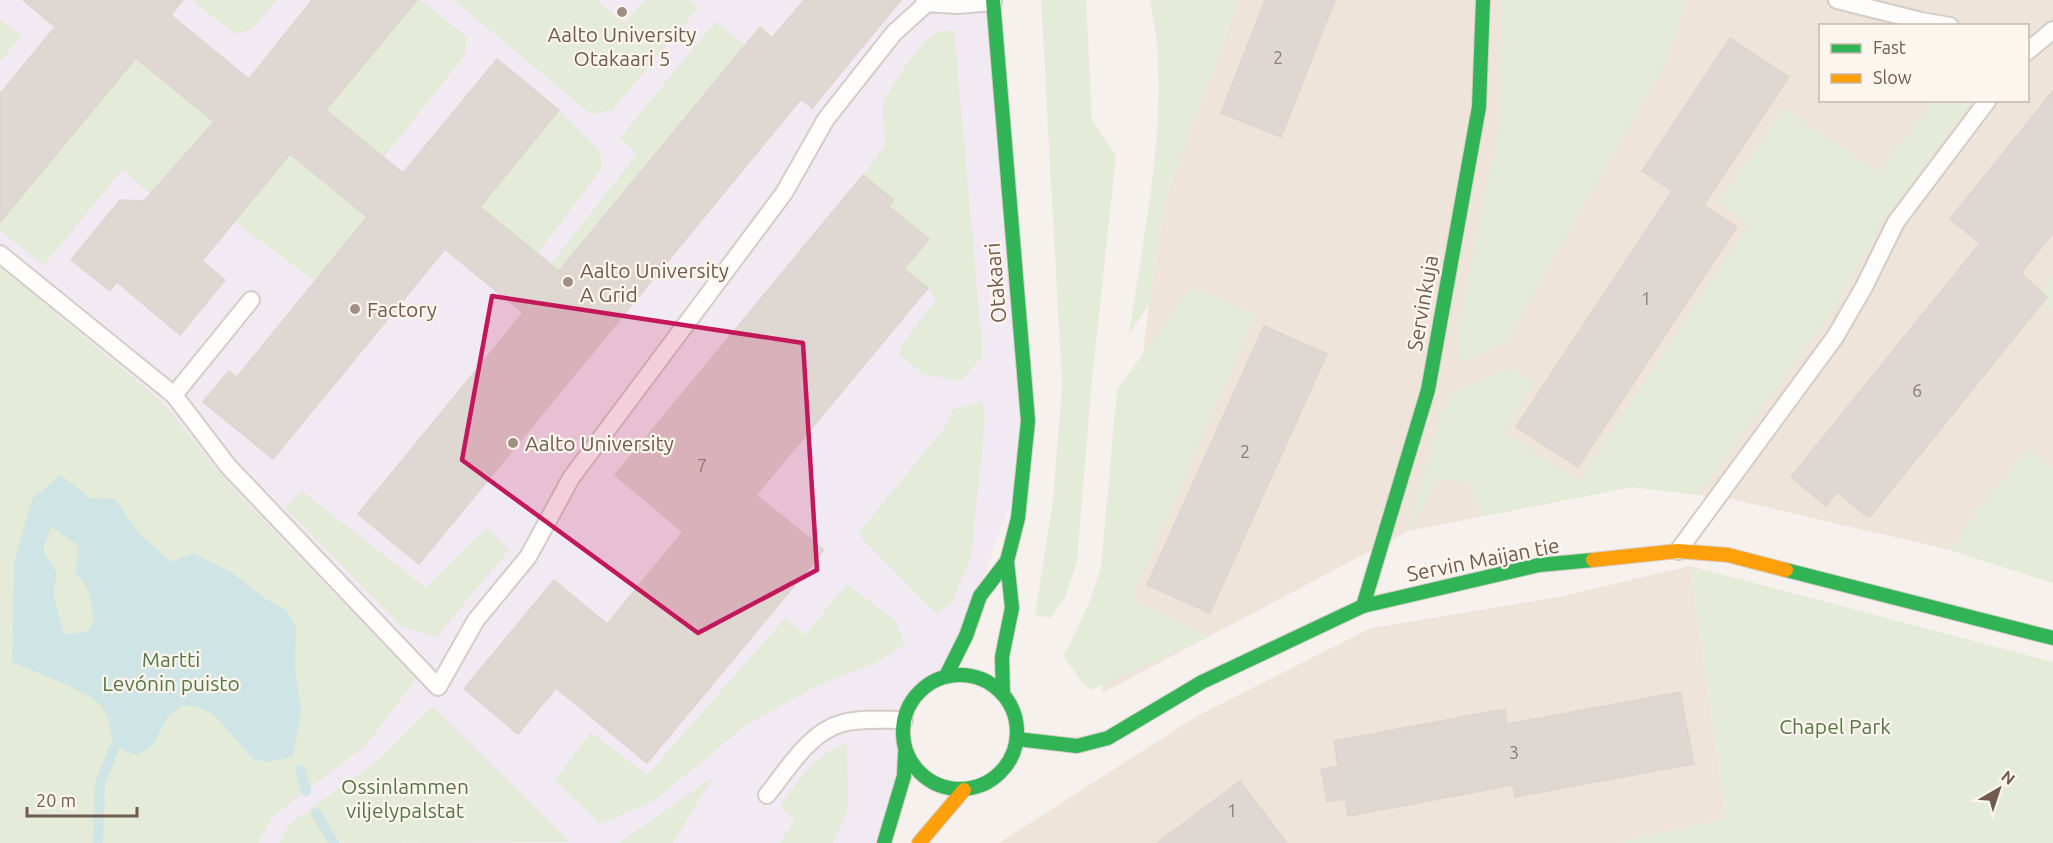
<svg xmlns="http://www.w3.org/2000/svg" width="2053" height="843" viewBox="0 0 2053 843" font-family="Ubuntu,sans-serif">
<rect width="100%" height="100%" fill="#f6f1ec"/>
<g fill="#eee4da" fill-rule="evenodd">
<path d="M1239,0H2053V583L1950,550L1731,499L1632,487L1408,531L1102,693L1149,304L1166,197ZM1820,26H2028V100H1820Z"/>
<polygon points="1690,566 1726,818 1616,843 999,843 1197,716 1371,628 1563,596"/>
</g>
<polygon fill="#f2eaf2" points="0,0 996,0 1025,465 946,676 916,688 904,720 903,744 883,843 0,843"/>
<g fill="#e4ebd8">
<polygon points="195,0 277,0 252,29 235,34 194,2"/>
<polygon points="417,0 421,0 467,37 465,55 384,157 326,110"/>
<polygon points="454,0 596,0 625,23 644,0 689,0 698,8 613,109 592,115"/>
<polygon points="1041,0 1086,0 1092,120 1116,156 1091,389 1077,562 1065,598 1050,618 1035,615 1053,501 1062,384"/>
<path d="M1150,0H1239L1166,197L1149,304L1129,334C1144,230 1173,103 1150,0Z"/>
<polygon points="1501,0 1687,0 1667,61 1506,342 1474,358 1458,361 1458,332 1501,114"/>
<polygon points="0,20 21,36 0,62"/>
<polygon points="715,22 745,45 559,272 551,264 637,154 620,138"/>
<polygon points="954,30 983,356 960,381 923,374 899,354 904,342 936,300 928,288 904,269 929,239 889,206 894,200 863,175 885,146 883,102 905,66 927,39 939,31"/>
<polygon points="136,58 214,122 150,193 122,170 44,265 0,231 0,200"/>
<polygon points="1933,101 1972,101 1882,222 1831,313 1698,495 1632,487 1479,517 1470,483 1439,479 1408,531 1442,407 1454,392 1511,368 1534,382 1504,432 1579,480 1748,225 1718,202 1784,108 1878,172"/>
<polygon points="559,110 600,151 602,168 538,253 480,207"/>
<polygon points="290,154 367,217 315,281 235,222"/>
<polygon points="0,266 162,402 228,483 416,679 366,745 272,817 258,843 0,843"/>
<polygon points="2053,276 2053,309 2052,310 2043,302 2047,297 2040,291"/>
<polygon points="1191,287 1256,314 1135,591 1136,601 1209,637 1091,690 1080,680 1064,656 1089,603 1101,567 1117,390"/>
<polygon points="982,401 985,420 971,557 952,602 936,614 858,534 948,423 952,410"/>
<polygon points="2029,448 2053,469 2053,583 1950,550 1969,520"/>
<polygon points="302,491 426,588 486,528 509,550 436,637 402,627 285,508"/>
<polygon points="1690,566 2053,662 2053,843 1616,843 1726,818"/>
<polygon points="847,584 895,620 905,644 878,662 816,686 745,726 654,801 600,824 555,780 591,732 647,775 785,618 805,635"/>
<polygon points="432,706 570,842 279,843 289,824 375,763"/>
<path d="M847,742L848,809L833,843H780L795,820L780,806C801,777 813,757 847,742Z"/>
<polygon points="713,777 673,843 619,843"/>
</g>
<path fill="#cfe4e5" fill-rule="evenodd" d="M61,475L90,498L115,499L140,534L171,562L193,553L231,572L264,598L286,610L296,627L295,666L301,711L293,757L267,762L253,759L213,714L198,707L182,705L168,716L153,745L137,755C99,746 119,720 96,701C83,689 31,671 12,662L14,562L32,499ZM51,527L79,546L75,572L88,589L94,622L86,632L64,634L53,594L57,574L43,549Z"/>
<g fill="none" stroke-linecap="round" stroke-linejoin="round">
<g stroke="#cfe4e5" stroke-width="10">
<polyline points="300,770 306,791"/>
<polyline points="316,813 334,843"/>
<polyline points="98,843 100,783 116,743"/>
</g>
</g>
<g fill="#dfd7d2" stroke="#ded5cf" stroke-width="1.5">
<polygon points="23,0 183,0 171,15 249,79 312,0 417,0 326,110 403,173 497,59 559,110 480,207 559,271 760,27 772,38 804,0 901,0 812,108 801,99 419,564 358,514 523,313 445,249 273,459 203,402 229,371 237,377 367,217 290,154 202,261 225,280 180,335 117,282 110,291 71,260 120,200 144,201 214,122 136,58 0,222 0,94 55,27"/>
<polygon points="1265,0 1335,0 1281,137 1221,113"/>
<polygon points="1730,38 1789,77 1704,205 1737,227 1578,467 1516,427 1672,191 1642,171"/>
<polygon points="2053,91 2053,233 2021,273 2047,297 1869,518 1837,492 1826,506 1791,477 1980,243 1950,219"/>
<polygon points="863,175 894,200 889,206 929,239 904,269 928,288 756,495 824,550 647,763 556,688 518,734 464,689 554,580 607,624 683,532 615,475"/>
<polygon points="1264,326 1327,354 1210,613 1147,585"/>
<polygon points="1680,692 1694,764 1515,797 1513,785 1348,816 1345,799 1327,802 1321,769 1338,766 1334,741 1505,709 1507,724"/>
<polygon points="1240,781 1287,843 1157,843"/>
</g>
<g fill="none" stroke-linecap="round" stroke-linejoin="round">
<g stroke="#d3cdc7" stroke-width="20">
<g id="lane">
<polyline points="1837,0 1921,21 1950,26"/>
<polyline points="927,3 957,5 993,2"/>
<polyline points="2028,51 2053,30"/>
<polyline points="0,254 174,395 228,466 438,687 476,620 528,557 571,478 784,193 826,119 894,33 927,3 924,0"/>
<polyline points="174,395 251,300"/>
<polyline points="1678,551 1835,337 1864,287 1896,222 1988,100"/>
<path d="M767,795C788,769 810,731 843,723C862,718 884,720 904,720"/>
</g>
</g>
<g stroke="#d5cec8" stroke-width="16">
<g id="fast">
<polyline points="993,0 1028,421 1018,518 1007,561 1012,608 1002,657 1003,694"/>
<polyline points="1786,570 2053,638"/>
<polyline points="1363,606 1428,390 1479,107 1483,0"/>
<circle cx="960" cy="732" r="57"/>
<polyline points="946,676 966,636 980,596 1007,561"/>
<polyline points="1017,739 1077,746 1108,738 1202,682 1363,606 1539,565 1593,560"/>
<polyline points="884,843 904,776 905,754"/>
</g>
</g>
<g stroke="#d5cec8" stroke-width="16">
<g id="slow">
<polyline points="1593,560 1678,551 1728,555 1786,570"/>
<polyline points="919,843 964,790"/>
</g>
</g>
<use href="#lane" stroke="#fefdfc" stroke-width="16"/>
<use href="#fast" stroke="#30b455" stroke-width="14"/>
<use href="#slow" stroke="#ff9f0a" stroke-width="14"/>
</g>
<path fill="#c2185b" fill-opacity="0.2" stroke="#c2185b" stroke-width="4.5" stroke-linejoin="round" d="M492,296L803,343L817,570L698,633L462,460Z"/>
<g fill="#a08f85" stroke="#fdf6ee" stroke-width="2">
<circle cx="622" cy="12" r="6"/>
<circle cx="568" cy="282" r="6"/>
<circle cx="355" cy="309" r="6"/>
<circle cx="513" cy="443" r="6"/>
</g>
<g text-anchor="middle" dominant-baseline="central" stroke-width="4.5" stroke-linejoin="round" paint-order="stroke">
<g font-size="18" fill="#8f7c72">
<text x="1278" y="57">2</text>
<text x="1646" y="298">1</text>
<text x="1917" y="390">6</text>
<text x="1245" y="451">2</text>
<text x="702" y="465">7</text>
<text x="1514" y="752">3</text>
<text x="1232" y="810">1</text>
</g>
<g font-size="21" fill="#715a4e" stroke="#fdf6ee" text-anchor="start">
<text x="622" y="34" text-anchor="middle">Aalto University<tspan x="622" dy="24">Otakaari 5</tspan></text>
<text x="580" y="270">Aalto University<tspan x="580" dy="24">A Grid</tspan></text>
<text x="367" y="309">Factory</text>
<text x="525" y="443">Aalto University</text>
</g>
<g font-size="21" fill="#715a4e" stroke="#fdf6ee">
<text transform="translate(995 283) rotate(-95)">Otakaari</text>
<text transform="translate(1422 303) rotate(-80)">Servinkuja</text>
<text transform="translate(1483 559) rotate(-11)">Servin Maijan tie</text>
</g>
<g font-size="21" fill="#577648" stroke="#fdf6ee">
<text x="171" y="659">Martti<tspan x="171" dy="24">Levónin puisto</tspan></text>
<text x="1835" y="726">Chapel Park</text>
<text x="405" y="786">Ossinlammen<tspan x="405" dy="24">viljelypalstat</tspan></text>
</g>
</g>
<rect x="1819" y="24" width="210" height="78" fill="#fdf6ee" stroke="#c5b8ae" stroke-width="1.5"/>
<rect x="1831" y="44" width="30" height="9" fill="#30b455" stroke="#c5b8ae" stroke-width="1.5"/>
<text x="1873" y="54" font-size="18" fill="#715a4e">Fast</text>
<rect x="1831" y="74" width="30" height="9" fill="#ff9f0a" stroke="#c5b8ae" stroke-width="1.5"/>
<text x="1873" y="84" font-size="18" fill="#715a4e">Slow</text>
<g transform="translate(1999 789) rotate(39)" stroke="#fdf6ee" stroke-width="4.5" paint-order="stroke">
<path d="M0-4.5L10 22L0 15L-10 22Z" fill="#715a4e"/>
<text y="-9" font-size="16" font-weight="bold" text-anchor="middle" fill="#715a4e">N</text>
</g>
<path d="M27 807v9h110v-9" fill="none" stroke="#715a4e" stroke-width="3"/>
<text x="36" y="807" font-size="18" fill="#715a4e" stroke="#fdf6ee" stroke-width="4.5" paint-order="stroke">20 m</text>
</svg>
